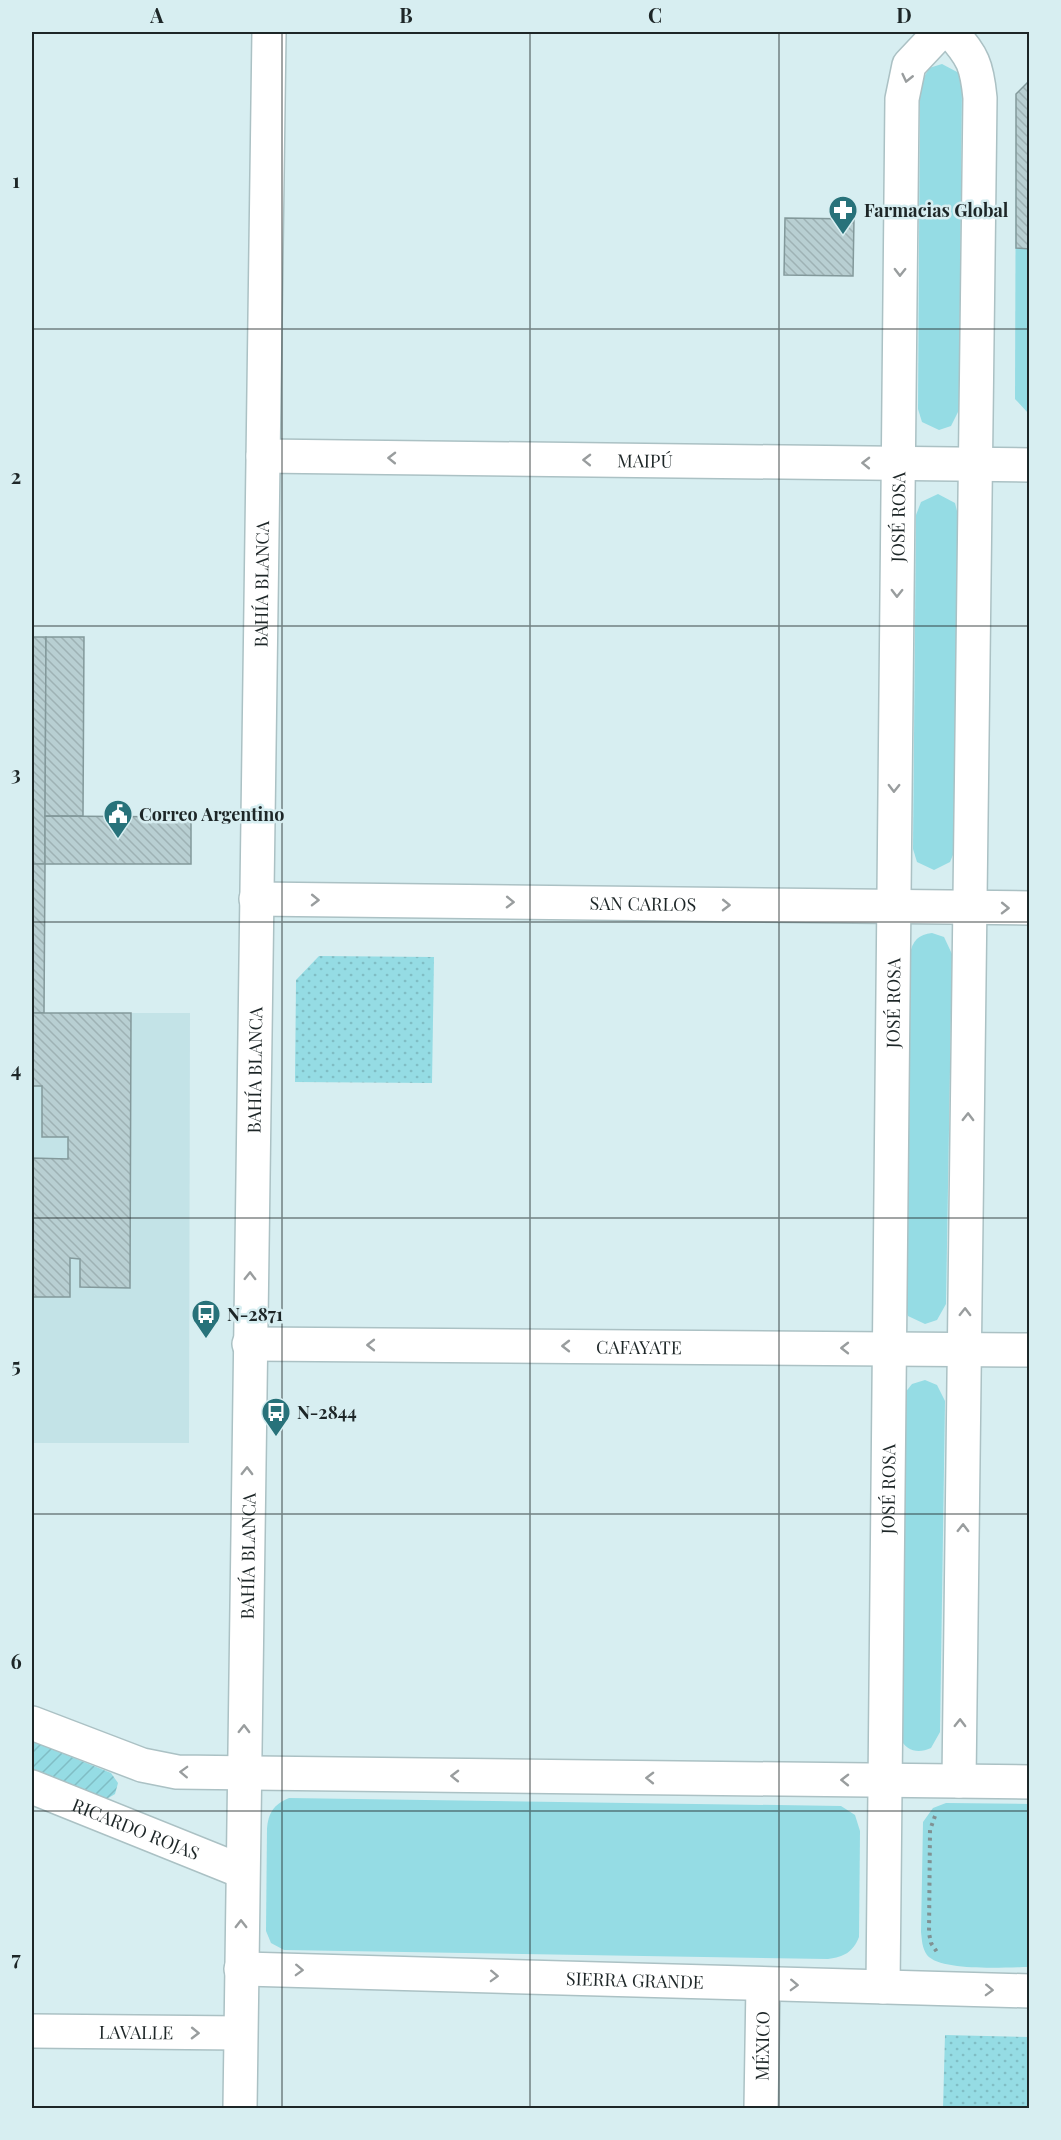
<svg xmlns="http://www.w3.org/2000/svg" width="1061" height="2140" viewBox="0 0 1061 2140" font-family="'Playfair Display',serif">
<defs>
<pattern id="grass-dots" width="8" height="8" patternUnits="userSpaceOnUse" patternTransform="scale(1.5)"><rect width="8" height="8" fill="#95dce4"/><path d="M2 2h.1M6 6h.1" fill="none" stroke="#80bdc4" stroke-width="1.8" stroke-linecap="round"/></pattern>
<pattern id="garden-furrows" width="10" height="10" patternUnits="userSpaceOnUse" patternTransform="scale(1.5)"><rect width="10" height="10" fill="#95dce4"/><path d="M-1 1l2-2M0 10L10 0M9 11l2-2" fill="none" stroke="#80bdc4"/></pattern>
<pattern id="building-back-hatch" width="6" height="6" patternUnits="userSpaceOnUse" patternTransform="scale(1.5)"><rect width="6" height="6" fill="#b8cfd2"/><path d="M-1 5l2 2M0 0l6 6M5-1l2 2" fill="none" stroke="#9eb2b4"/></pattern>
</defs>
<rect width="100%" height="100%" fill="#d7eef1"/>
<polygon fill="#c3e3e7" points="32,1013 190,1013 189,1443 32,1443"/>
<g fill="url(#grass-dots)">
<polygon points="319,956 434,957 432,1083 295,1082 296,980"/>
<polygon points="945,2035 1029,2037 1029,2108 943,2108"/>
</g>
<g fill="#95dce4">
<polygon points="942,64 959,73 962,85 959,410 951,426 939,430 922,422 918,409 920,85 929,68"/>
<polygon points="1029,80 1029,414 1015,399 1016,94"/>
<polygon points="938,494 955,503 958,515 955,850 950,862 934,870 917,862 913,849 916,515 921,502"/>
<path d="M932,933L944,937L952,954L946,1304L937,1320L925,1324L908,1316L904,1303L910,954C912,941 919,934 932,933Z"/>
<path d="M925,1380L937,1385L945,1401L940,1732L931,1748C918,1754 906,1751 900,1738L904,1394L912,1384Z"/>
<path d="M289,1798L841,1806L855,1815L860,1831L859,1937C853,1952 844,1957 828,1959L284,1950L271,1943L266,1931L267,1829C268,1813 274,1804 289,1798Z"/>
<path d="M946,1803L1029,1804V1967C1007,1967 941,1972 927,1955C922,1948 922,1940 921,1932L923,1822L933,1808Z"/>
</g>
<polygon fill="url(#garden-furrows)" points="32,1741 111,1773 118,1783 115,1794 105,1800 32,1773"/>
<g fill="url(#building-back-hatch)" stroke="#83999b" stroke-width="1.5">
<polygon points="1030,80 1030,249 1016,248 1016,94"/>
<polygon points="785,218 854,219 853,276 784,275"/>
<polygon points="32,637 46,637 45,864 32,864"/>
<polygon points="46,637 84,637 83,816 45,816"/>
<polygon points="45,816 191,817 191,864 45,864"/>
<polygon points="32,864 45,864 44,1013 32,1013"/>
<polygon points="32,1013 131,1013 130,1288 80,1287 80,1259 70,1258 70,1297 32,1297 32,1158 68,1159 68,1137 42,1137 42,1086 32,1086"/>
</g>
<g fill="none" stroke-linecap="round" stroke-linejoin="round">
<g stroke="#abc1c4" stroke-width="36">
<g id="minor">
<path d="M951,32C973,56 977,66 980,98L959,1781"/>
<path id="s1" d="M263,456L1030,465"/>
<path id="s2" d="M256,899L1030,908"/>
<path id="s3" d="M249,1344L1030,1350"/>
<polyline points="32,1723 142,1765 177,1772 1030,1782"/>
<path id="s4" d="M32,1787L241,1871"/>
<path id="s5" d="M241,1969L1030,1991"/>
<path id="s6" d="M883,1987L902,99L909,65L940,32"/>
<path id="s7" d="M32,2031L240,2033"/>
<path id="s8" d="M240,2108L269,32"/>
<path id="s9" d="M761,2108L763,1984"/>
</g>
</g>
<polyline stroke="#809193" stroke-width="4" stroke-dasharray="3 4.5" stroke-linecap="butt" points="935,1816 930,1830 929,1933 931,1943 937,1952"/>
<use href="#minor" stroke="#fff" stroke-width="33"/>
</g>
<defs><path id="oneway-chevron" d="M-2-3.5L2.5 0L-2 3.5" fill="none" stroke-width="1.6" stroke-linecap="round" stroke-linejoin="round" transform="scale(1.5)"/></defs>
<g stroke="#999d9e">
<use href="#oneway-chevron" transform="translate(907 78) rotate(103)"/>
<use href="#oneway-chevron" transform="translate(900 272) rotate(91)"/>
<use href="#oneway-chevron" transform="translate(392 458) rotate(-179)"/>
<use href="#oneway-chevron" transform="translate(587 460) rotate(-179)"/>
<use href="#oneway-chevron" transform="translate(866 463) rotate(-179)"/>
<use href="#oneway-chevron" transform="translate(897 593) rotate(91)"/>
<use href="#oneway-chevron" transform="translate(894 788) rotate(91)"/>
<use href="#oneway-chevron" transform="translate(315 900) rotate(1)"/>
<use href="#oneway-chevron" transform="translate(510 902) rotate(1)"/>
<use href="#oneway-chevron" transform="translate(726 905) rotate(1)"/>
<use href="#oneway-chevron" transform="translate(1005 908) rotate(1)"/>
<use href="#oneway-chevron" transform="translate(968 1117) rotate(-89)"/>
<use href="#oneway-chevron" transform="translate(250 1276) rotate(-89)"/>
<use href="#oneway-chevron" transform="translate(965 1312) rotate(-89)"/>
<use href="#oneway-chevron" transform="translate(371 1345) rotate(-180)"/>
<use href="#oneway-chevron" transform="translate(566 1346) rotate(-180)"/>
<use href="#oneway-chevron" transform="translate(845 1348) rotate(-180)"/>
<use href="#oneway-chevron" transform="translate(247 1471) rotate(-89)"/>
<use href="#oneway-chevron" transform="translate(963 1528) rotate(-89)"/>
<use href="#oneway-chevron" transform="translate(960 1723) rotate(-89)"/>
<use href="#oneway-chevron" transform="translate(244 1729) rotate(-89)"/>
<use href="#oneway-chevron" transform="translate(184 1772) rotate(-178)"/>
<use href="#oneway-chevron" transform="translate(455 1776) rotate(-179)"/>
<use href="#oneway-chevron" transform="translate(650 1778) rotate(-179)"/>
<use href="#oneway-chevron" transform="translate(845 1780) rotate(-179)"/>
<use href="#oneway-chevron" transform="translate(241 1924) rotate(-90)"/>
<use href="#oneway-chevron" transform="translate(299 1970) rotate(2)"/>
<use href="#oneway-chevron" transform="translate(494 1976) rotate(2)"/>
<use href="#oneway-chevron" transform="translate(794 1985) rotate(2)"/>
<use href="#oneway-chevron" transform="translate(989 1990) rotate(2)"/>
<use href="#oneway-chevron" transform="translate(195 2033) rotate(1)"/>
</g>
<path fill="none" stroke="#1d2627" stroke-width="1.5" stroke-opacity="0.55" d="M282,32V2108M530,32V2108M779,32V2108M32,329H1030M32,626H1030M32,922H1030M32,1218H1030M32,1514H1030M32,1811H1030"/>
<defs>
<g id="pharmacy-pin" transform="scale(1.5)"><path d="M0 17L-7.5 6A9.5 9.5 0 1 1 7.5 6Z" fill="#28727a" stroke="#d7eef1"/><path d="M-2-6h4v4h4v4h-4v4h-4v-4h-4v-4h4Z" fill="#fff"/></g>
<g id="civic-pin" transform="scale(1.5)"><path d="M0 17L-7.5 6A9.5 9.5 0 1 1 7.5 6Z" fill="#28727a" stroke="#d7eef1"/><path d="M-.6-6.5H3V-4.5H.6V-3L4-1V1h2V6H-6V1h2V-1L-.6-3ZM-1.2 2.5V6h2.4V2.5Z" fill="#fff"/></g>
<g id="bus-pin" transform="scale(1.5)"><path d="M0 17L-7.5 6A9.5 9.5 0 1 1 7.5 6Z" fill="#28727a" stroke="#d7eef1"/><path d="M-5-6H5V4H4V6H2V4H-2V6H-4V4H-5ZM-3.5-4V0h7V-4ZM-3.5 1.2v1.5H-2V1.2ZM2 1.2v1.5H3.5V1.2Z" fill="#fff"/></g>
</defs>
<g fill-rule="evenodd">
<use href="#pharmacy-pin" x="843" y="210"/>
<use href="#civic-pin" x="118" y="814"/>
<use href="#bus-pin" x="206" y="1314"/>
<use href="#bus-pin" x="276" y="1412"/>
</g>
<g text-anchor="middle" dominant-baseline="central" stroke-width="5" stroke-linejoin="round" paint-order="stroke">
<g font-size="18" font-weight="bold" fill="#1d2627" stroke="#d7eef1" text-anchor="start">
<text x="864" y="210">Farmacias Global</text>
<text x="139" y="814">Correo Argentino</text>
<text x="227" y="1314">N-2871</text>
<text x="297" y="1412">N-2844</text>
</g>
<g font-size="18" fill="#1d2627" stroke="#d7eef1">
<text stroke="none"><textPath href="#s1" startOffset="382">MAIPÚ</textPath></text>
<text stroke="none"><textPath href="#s6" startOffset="1470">JOSÉ ROSA</textPath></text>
<text stroke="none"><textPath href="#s8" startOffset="1524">BAHÍA BLANCA</textPath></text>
<text stroke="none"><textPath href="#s2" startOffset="387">SAN CARLOS</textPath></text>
<text stroke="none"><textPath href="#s6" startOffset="984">JOSÉ ROSA</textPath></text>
<text stroke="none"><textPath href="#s8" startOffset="1038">BAHÍA BLANCA</textPath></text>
<text stroke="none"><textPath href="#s3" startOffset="390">CAFAYATE</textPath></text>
<text stroke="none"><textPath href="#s6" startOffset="498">JOSÉ ROSA</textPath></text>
<text stroke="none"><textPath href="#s8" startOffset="552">BAHÍA BLANCA</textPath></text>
<text stroke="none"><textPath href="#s4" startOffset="112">RICARDO ROJAS</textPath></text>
<text stroke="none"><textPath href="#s5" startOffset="394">SIERRA GRANDE</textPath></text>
<text stroke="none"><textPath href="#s7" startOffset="104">LAVALLE</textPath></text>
<text stroke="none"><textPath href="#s9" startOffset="62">MÉXICO</textPath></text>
</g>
</g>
<rect width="1061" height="2140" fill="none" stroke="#d7eef1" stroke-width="66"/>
<rect x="33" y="33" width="995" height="2074" fill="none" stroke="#1d2627" stroke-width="2"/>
<g font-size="20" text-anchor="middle" font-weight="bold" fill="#1d2627">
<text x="157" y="23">A</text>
<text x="406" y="23">B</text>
<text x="655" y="23">C</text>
<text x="904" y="23">D</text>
<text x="16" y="188">1</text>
<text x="16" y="484">2</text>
<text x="16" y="781">3</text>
<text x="16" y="1077">4</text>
<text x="16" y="1373">5</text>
<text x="16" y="1669">6</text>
<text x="16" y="1966">7</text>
</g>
</svg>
